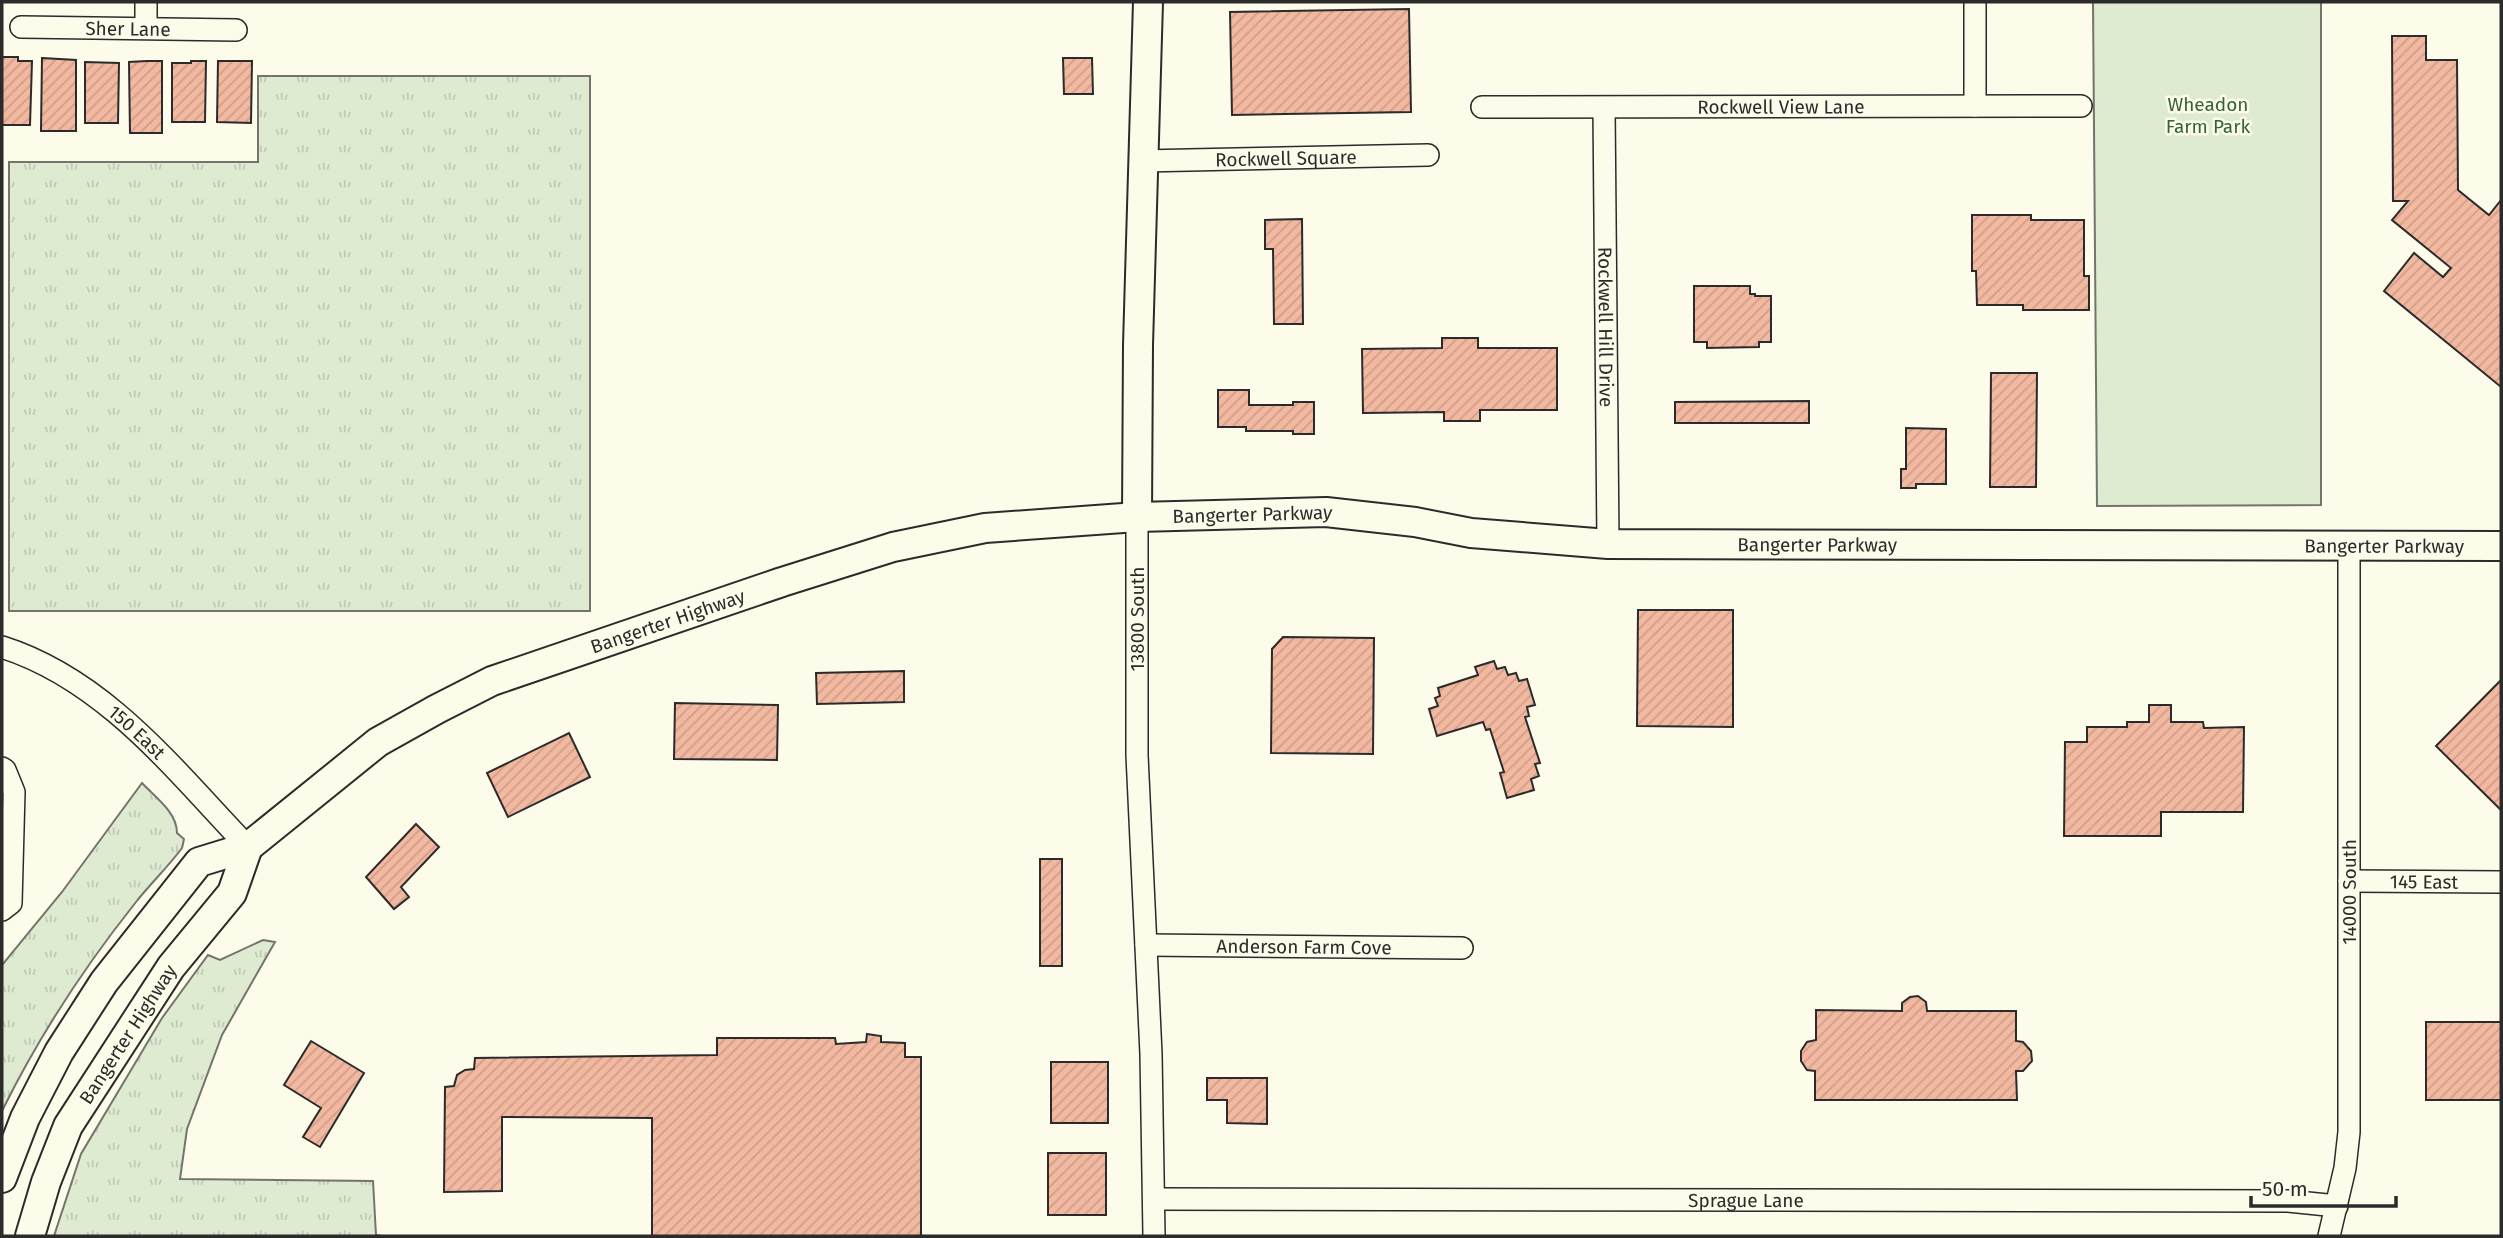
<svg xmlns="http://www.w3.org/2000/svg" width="2503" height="1238" viewBox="0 0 2503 1238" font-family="'Fira Sans',sans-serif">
<defs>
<pattern id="grass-tufts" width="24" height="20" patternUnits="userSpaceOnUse" patternTransform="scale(1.75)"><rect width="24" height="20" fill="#deebd1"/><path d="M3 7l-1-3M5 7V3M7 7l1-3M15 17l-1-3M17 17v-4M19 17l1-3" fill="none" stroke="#bfcab4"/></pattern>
<pattern id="building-hatch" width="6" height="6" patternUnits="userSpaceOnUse" patternTransform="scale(1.75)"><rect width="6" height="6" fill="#f2b8a0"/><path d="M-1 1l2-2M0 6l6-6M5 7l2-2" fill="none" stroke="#d09e8a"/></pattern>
</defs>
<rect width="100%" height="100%" fill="#fdfbea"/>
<g fill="url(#grass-tufts)" stroke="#74746e" stroke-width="2">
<polygon points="258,76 590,76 590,611 9,611 9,162 258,162"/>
<path d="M142,783C155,797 177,812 177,833L184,839L182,848C168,867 151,883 136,902C85,966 39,1036 2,1111V965L62,892Z"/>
<polygon points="263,940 275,942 222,1035 187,1129 180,1179 373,1181 376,1235 383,1236 54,1236 81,1154 162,1018 208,955 220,960"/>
</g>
<polygon fill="#deebd1" stroke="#74746e" stroke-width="2" points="2093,2 2321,2 2321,505 2097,506"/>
<g fill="url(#building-hatch)" stroke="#2b2b2b" stroke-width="2">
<polygon points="1409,9 1411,112 1232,115 1230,12"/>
<polygon points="2392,36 2426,36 2426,60 2457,60 2458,190 2489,215 2501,200 2501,387 2384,291 2414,253 2443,277 2451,268 2392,220 2408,201 2393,201"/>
<polygon points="2,57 18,57 18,61 32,61 30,125 2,125"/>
<polygon points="42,58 76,60 76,131 41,131"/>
<polygon points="1063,58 1092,58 1093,94 1064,94"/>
<polygon points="147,61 162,61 162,133 130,133 129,62"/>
<polygon points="191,61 206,61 205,122 172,122 172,63 191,63"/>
<polygon points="218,61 252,61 251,123 217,122"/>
<polygon points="85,62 119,63 118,123 85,123"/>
<polygon points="1972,215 2031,215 2031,220 2084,220 2084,276 2089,276 2089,310 2023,310 2023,305 1977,305 1976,271 1972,271"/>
<polygon points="1302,219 1303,324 1274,324 1273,249 1265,249 1265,220"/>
<polygon points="1694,286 1750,286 1750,294 1755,294 1755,296 1771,296 1771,342 1759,342 1759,347 1707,348 1707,342 1694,342"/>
<polygon points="1442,338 1478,338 1478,348 1557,348 1557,410 1480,410 1480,421 1444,421 1444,412 1363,413 1362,349 1442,348"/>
<polygon points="1991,373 2037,373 2036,487 1990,487"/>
<polygon points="1218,390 1249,390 1249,405 1293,405 1293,402 1314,402 1314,434 1293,434 1293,431 1246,431 1246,427 1218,427"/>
<polygon points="1809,401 1809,423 1675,423 1675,402"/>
<polygon points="1906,428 1946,429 1946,484 1916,484 1916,488 1901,488 1901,469 1906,469"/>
<polygon points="1638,610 1733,610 1733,727 1637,726"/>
<polygon points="1283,637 1374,638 1373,754 1271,753 1272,649"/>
<polygon points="1494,661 1497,669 1505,667 1508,675 1516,673 1519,681 1527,679 1535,705 1527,707 1529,716 1525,717 1540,763 1535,764 1539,776 1531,779 1534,790 1507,798 1500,773 1504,772 1490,729 1486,730 1483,722 1437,736 1429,709 1438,706 1435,698 1440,696 1438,688 1478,675 1475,667"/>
<polygon points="904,671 904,702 817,704 816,673"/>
<polygon points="2501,680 2501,810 2436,746"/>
<polygon points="675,703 778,705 777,760 674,759"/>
<polygon points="2149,705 2171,705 2171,722 2203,722 2204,728 2244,727 2243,812 2161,812 2161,836 2064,836 2065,742 2087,742 2087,727 2127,727 2127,722 2149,722"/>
<polygon points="569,733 590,777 508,817 487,773"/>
<polygon points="416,824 439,847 401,887 409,897 394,909 366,877"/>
<rect x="1040" y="859" width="22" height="107"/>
<polygon points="1918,996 1926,1002 1927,1011 2016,1011 2016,1041 2023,1042 2031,1051 2032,1061 2023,1071 2016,1071 2017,1100 1815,1100 1815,1071 1807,1070 1801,1061 1801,1051 1807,1042 1816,1040 1816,1010 1902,1011 1902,1003 1910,997"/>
<rect x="2426" y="1022" width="75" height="78"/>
<polygon points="867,1034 881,1036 881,1042 905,1043 905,1057 921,1057 921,1236 652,1236 652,1118 502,1117 502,1191 444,1192 445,1087 454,1086 457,1075 465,1070 474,1069 475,1058 717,1055 717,1038 835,1038 836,1044 866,1042"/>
<polygon points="311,1041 364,1073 320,1147 303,1137 321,1108 284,1085"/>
<rect x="1051" y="1062" width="57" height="61"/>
<polygon points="1207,1078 1267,1078 1267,1124 1227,1123 1227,1100 1207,1100"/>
<rect x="1048" y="1153" width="58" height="62"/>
</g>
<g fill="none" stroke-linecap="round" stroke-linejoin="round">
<g stroke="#2b2b2b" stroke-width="24">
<g id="minor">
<polyline points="1975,2 1975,106"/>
<path id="s1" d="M21,27L236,30"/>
<polyline points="146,28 146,2"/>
<path id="s2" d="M1482,107L2081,106"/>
<path id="s3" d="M1604,108L1608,544"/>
<path id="s4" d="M1142,161L1428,155"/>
<polyline points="1137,517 1137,755 1151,1054 1154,1236"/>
<path id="s5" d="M2,647C106,680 175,771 248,847"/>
<polyline points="2,768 5,770 14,792 11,903 2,910"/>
<path id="s6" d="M2349,881L2501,882"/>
<path id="s7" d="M1146,945L1462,948"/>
<path id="s8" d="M1154,1199L2288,1201L2337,1206"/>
<polyline points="2329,1236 2345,1168 2349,1132 2349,545"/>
</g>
</g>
<g stroke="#2b2b2b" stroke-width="32">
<g id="major">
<polyline points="1137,517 1138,345 1148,2"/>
<path id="s9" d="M2,1178L25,1118L59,1052L104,982L199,862L248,847L378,742L437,709L492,681L782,582L893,547L985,528L1137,517L1326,512L1415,522L1471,533L1608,544L2501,546"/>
<path id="s10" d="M30,1236L46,1182L68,1126L171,967L232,893L248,847"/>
</g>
</g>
<use href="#minor" stroke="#fdfbea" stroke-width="21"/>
<use href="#major" stroke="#fdfbea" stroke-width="28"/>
</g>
<g text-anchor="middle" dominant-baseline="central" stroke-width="5" stroke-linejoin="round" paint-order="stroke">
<g font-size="19" fill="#2b2b2b" stroke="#fdfbea">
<text stroke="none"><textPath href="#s1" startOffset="107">Sher Lane</textPath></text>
<text stroke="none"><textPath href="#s2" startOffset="299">Rockwell View Lane</textPath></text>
<text stroke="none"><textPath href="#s4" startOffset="144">Rockwell Square</textPath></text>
<text stroke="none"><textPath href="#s3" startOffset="219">Rockwell Hill Drive</textPath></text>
<text stroke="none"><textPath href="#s9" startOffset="1507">Bangerter Parkway</textPath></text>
<text stroke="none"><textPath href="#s9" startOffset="2074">Bangerter Parkway</textPath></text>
<text stroke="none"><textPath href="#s9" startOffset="2641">Bangerter Parkway</textPath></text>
<text transform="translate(1137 619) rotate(-90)">13800 South</text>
<text stroke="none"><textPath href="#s9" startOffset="908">Bangerter Highway</textPath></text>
<text stroke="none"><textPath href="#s5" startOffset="161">150 East</textPath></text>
<text stroke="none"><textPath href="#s6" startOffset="75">145 East</textPath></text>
<text transform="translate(2349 892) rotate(-90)">14000 South</text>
<text stroke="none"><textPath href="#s7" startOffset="158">Anderson Farm Cove</textPath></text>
<text stroke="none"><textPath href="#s10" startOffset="226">Bangerter Highway</textPath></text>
<text stroke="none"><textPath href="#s8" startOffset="592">Sprague Lane</textPath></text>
</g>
<g font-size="19" fill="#34623c" stroke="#fdfbea">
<text x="2208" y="104">Wheadon<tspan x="2208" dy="22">Farm Park</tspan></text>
</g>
</g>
<rect width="2503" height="1238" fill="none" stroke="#2b2b2b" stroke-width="7"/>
<path d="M2251 1196v10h145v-10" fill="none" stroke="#2b2b2b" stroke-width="3.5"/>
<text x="2262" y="1196" font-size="21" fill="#2b2b2b" stroke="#fdfbea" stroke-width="5" paint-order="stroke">50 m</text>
</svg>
